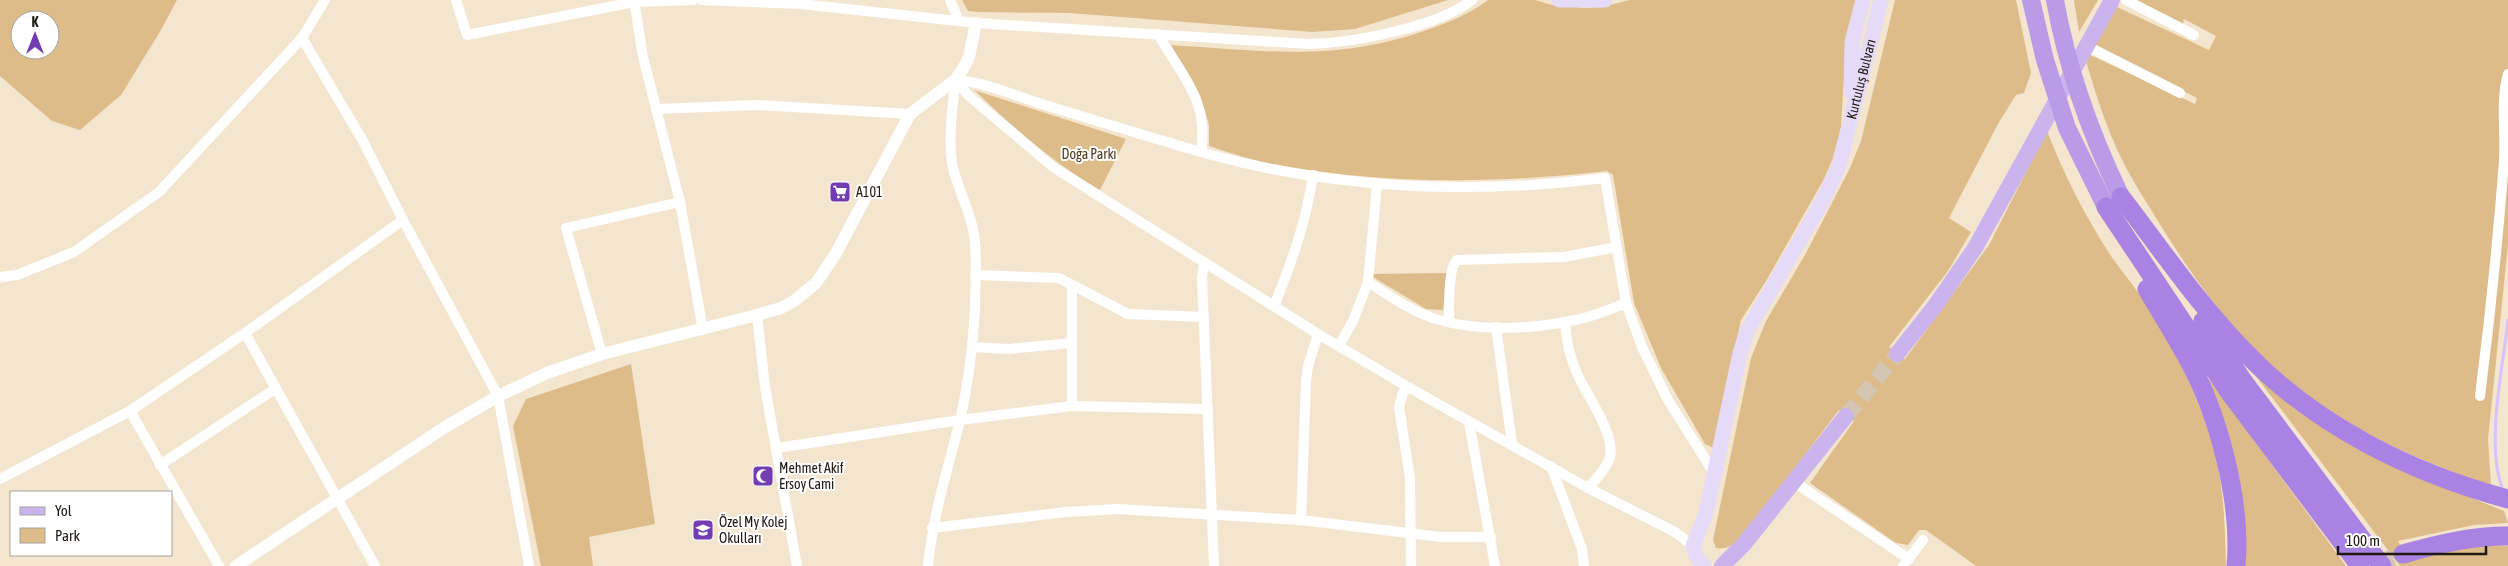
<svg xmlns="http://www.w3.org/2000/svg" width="2508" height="566" viewBox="0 0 2508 566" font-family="'Asap Condensed',sans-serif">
<rect width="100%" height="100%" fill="#f4e5cf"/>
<g fill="#debc89" fill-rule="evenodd">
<path d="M0,0H177L161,30L121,95L80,130L52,121L0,76ZM20,20H50V50H20Z"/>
<polygon points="962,0 1448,0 1355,29 1312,32 1070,13 977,12 968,11"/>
<path d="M1488,0H1535L1552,5L1585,8L1602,7L1630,0H1858L1845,61L1841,127L1833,158L1824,179L1766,281L1741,320L1713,448L1705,444L1661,368L1634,303L1613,175L1607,171C1494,184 1379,185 1267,163C1248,159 1228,152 1209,146V125L1200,96L1171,45C1264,51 1337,62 1427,30C1449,22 1470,14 1488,0Z"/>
<path d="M1895,0H2016L2031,73L2024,93L2016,95L1999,122L1949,218L1971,232L1948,271L1889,347L1905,359L1989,245L2047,131C2064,175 2085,216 2111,256C2129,281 2150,306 2165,334C2190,380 2214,434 2221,486C2225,513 2225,540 2226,566H1976L1926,530H1919L1908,545L1896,543L1810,483L1854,421L1839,410L1746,532C1737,540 1730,551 1716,548L1713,540L1751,358L1766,321L1805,255L1850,168L1861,141Z"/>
<polygon points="2074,0 2098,0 2079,32 2074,1"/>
<path d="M2136,0H2508V245L2488,439L2491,486C2415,459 2333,424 2273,368C2225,324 2187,269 2153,213C2140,192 2126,170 2116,147C2103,118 2094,88 2085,58L2088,54L2195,104L2197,98L2093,45L2115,6L2209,50L2216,36L2184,19L2183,24Z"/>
<path d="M974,90L1126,139L1100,190C1053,163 1013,127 974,90Z"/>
<polygon points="1448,273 1443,310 1426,309 1373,277 1373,274"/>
<polygon points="631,364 655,524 589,537 593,566 541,566 513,426 526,399"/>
<polygon points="2252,371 2408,472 2504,511 2508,523 2474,525 2398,541 2406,560 2469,545 2508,546 2508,566 2400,566"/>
<polygon points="2210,380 2346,566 2243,566 2206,381"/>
</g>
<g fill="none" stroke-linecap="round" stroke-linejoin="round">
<path stroke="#d7c2fd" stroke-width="3" d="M2503,490C2485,446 2503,368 2508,320"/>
<polyline stroke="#d4c6b2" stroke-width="16" stroke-dasharray="16 8" stroke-linecap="butt" points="1846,416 1897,354"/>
<polyline stroke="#d4c6b2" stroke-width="19" stroke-dasharray="19 9" stroke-linecap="butt" points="2376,566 2403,554"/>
<g stroke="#fff" stroke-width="10">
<polyline points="456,0 467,35 634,2 693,0"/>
<polyline points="634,0 643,57 680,202 703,330"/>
<path d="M702,0L801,4L976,23L1309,44C1352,43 1438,27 1472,0"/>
<polyline points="950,0 959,21"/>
<polyline points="2126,0 2194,35"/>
<path d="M1158,34C1181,75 1210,101 1201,152"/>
<polyline points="2085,45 2180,93"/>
<path d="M955,80C986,82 1015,96 1045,105C1097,121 1149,137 1201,152C1330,189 1472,195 1605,178L1626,303L1642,347L1668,400L1714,473"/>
<polyline points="955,80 969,96 1053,167 1318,334 1408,387 1588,488 1675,532 1693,546"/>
<polyline points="657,109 756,105 910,114"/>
<polyline points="403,220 498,396 529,566"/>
<polyline points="1204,262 1202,278 1214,566"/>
<polyline points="975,275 1059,278 1128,314 1204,317"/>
<polyline points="0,277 17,275 74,252 159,192 302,38 325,0"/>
<path d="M1368,282C1390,296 1413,313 1439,320C1481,332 1533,329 1575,320C1593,317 1610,309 1626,303"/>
<path d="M1274,306C1292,262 1306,222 1313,175"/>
<polyline points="757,315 765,387 797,566"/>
<path d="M1449,322C1449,309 1448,268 1457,260L1564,257L1617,247"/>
<path d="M1565,322C1566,339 1569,355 1576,371C1584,392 1616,433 1610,457C1607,468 1596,479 1588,488"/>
<polyline points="1496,327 1512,444"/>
<polyline points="245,333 375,566"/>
<polyline points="1339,346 1353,321 1368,282 1377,184"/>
<polyline points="972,347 1008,349 1072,343"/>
<polyline points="602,354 566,228 680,202"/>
<polyline points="1408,387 1403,393 1399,407 1410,478 1411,566"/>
<path d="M2480,396C2490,318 2498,239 2504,161C2506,133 2500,101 2508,74"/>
<polyline points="1072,406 1072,285"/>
<polyline points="130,411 219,566"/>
<polyline points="1469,422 1495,566"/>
<polyline points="777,448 960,420 1072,406 1208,409"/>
<polyline points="160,465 275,389"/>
<polyline points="1551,466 1582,549 1584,566"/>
<polyline points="0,479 130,411 245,333 403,220 363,141 302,38"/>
<polyline points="1794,482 1909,559"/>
<polyline points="1301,520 1306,381 1308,366 1318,334"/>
<polyline points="932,528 1066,512 1117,509 1301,520 1441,537 1491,537"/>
<path d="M928,566C933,515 947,471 960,421C968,385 973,346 975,308C975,282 978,254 973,229C968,206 956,185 952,163C948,136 953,107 955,80"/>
<polyline points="1903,566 1923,540"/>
</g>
<polyline stroke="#fff" stroke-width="12" points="236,566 442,429 498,396 547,373 602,354 757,315 781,308 794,301 816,283 835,255 910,114 955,80 963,69 969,57 976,23"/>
<g stroke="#e5daf7" stroke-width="15">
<polyline points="1559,0 1605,0"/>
<polyline points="1851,92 1852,42 1863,0"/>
<path id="s1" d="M1704,566L1697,558L1693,546L1706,513L1740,353L1747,331L1822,202L1839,166L1881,0"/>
</g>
<g stroke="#cbb4ee" stroke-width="16">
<polyline points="1897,354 1935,306 1975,248 2112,0"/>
<polyline points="1722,566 1744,544 1846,416"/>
</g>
<g stroke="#ba9be8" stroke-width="18">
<polyline points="2031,0 2045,60 2067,128 2106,207"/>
<path d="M2055,0C2067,68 2091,135 2121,197"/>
</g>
<g stroke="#a982e3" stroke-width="19">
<path d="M2121,197C2161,249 2198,304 2244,351C2314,425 2411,473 2508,499"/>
<polyline points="2106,207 2230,393 2360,566"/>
<path d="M2147,289C2161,313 2176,337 2189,361C2219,416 2242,504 2236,566"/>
<polyline points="2203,321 2243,381 2382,566"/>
<path d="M2403,554C2438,544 2472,536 2508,536"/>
</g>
</g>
<defs>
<g id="supermarket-square" transform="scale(1.125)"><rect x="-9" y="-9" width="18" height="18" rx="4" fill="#733cb2" stroke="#fff"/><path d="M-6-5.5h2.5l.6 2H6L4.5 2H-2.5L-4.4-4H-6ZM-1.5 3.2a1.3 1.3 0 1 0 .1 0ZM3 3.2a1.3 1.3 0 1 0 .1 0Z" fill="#fff"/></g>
<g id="mosque-square" transform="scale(1.125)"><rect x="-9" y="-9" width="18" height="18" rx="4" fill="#733cb2" stroke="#fff"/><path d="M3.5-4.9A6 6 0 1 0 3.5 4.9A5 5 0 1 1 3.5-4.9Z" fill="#fff"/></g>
<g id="school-square" transform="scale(1.125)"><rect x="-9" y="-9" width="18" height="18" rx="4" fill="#733cb2" stroke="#fff"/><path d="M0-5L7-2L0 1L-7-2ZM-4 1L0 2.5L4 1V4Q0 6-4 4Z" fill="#fff"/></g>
</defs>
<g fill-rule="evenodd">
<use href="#supermarket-square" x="840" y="192"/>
<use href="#mosque-square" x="763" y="476"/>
<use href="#school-square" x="703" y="530"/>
</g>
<g text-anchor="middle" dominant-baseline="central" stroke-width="4" stroke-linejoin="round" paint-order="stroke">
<g font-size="14" fill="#1d1810" stroke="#fff">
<text stroke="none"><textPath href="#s1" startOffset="524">Kurtuluş Bulvarı</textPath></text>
</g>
<g font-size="14" fill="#503c1c" stroke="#fff">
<text x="1089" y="154">Doğa Parkı</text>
</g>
<g font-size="14" fill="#1d1810" stroke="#fff" text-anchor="start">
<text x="856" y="192">A101</text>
<text x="779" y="468">Mehmet Akif<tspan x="779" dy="16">Ersoy Cami</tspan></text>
<text x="719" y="522">Özel My Kolej<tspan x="719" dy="16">Okulları</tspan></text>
</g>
</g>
<rect x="10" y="491" width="162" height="65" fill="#ffffff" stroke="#a5a39f"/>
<rect x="20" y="507" width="25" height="8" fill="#cbb4ee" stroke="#a5a39f"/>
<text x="55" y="516" font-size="15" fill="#1d1810">Yol</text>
<rect x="20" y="528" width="25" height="15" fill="#debc89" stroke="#a5a39f"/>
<text x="55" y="541" font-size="15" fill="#1d1810">Park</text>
<g transform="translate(35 35)"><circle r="24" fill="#ffffff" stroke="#a5a39f"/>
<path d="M0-4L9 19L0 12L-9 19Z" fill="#733cb2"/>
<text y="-8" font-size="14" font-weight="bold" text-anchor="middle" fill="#1d1810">K</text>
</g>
<path d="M2338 546v8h148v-8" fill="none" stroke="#1d1810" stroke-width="2.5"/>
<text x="2346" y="546" font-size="15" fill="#1d1810" stroke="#ffffff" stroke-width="4" paint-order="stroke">100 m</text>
</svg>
